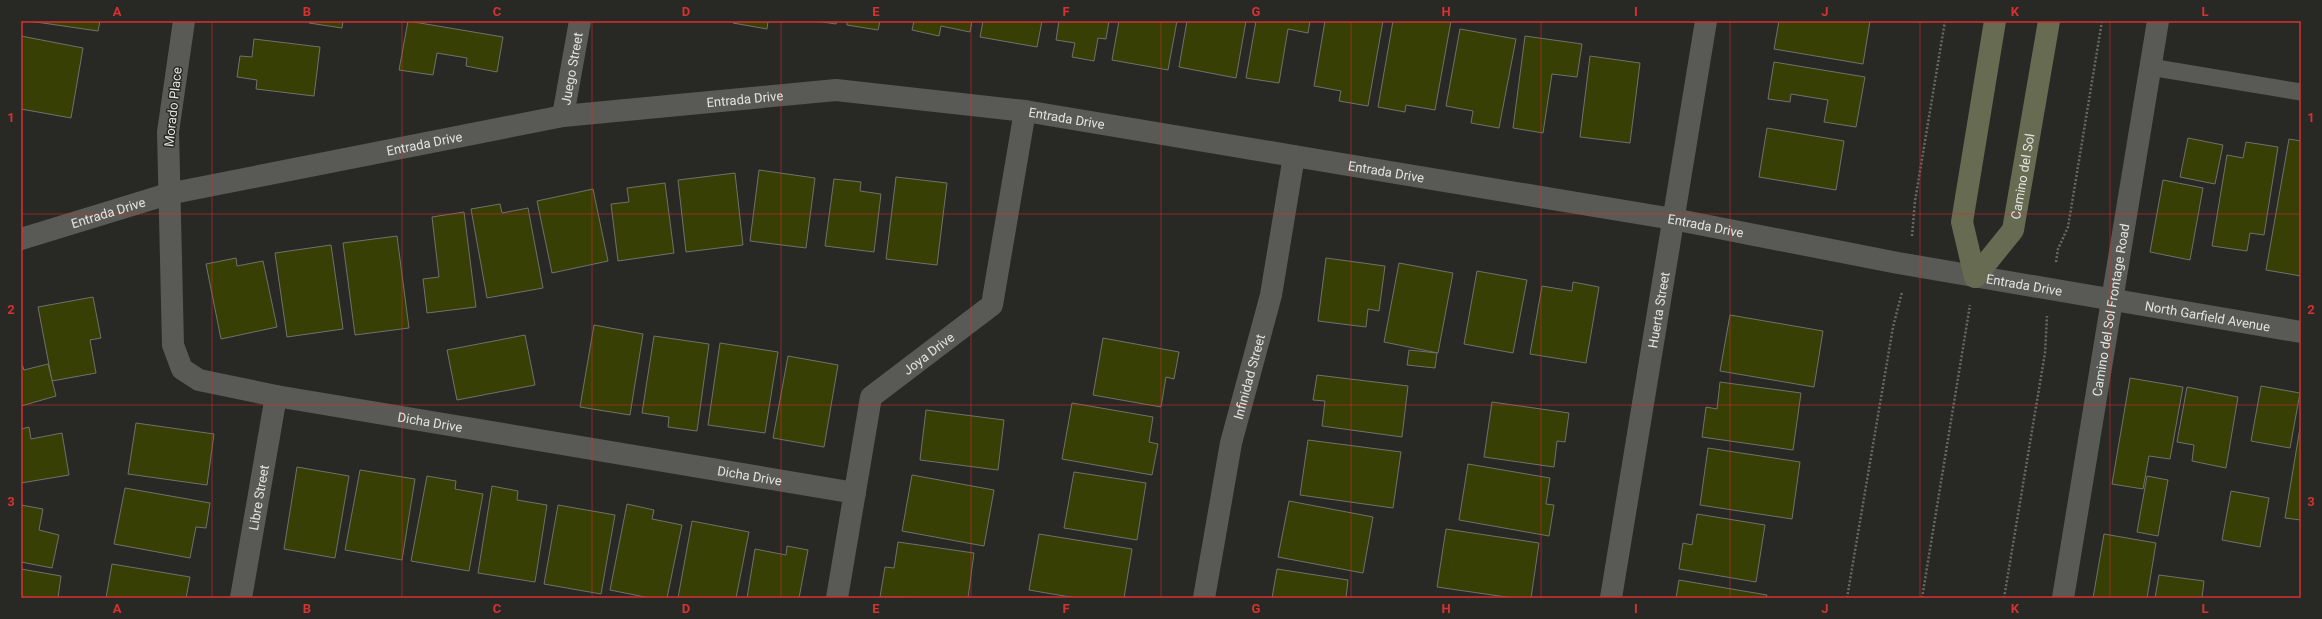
<svg xmlns="http://www.w3.org/2000/svg" width="2322" height="619" viewBox="0 0 2322 619" font-family="Roboto,sans-serif">
<rect width="100%" height="100%" fill="#282925"/>
<g fill="#383f04" stroke="#70716c">
<polygon points="29,21 100,21 98,31"/>
<polygon points="309,21 343,21 342,28 309,23"/>
<polygon points="408,21 503,37 497,72 466,66 467,58 437,53 433,75 399,70"/>
<polygon points="734,21 768,21 767,29 733,23"/>
<polygon points="816,21 837,21 836,24"/>
<polygon points="847,21 880,21 878,30 847,25"/>
<polygon points="914,21 972,21 970,32 941,26 939,36 912,30"/>
<polygon points="983,21 1042,21 1037,47 980,37"/>
<polygon points="1059,21 1109,21 1106,39 1098,38 1094,61 1072,57 1075,43 1056,40"/>
<polygon points="1119,21 1177,21 1168,70 1112,60"/>
<polygon points="1187,21 1246,21 1236,78 1179,67"/>
<polygon points="1256,21 1310,21 1308,33 1288,29 1279,83 1246,78"/>
<polygon points="1325,21 1383,21 1368,106 1339,101 1341,91 1314,86"/>
<polygon points="1393,21 1451,21 1435,110 1406,105 1405,112 1378,107"/>
<polygon points="1779,21 1870,21 1863,64 1774,49"/>
<polygon points="1460,29 1516,39 1499,128 1471,123 1473,111 1446,106"/>
<polygon points="21,36 83,48 71,118 21,109"/>
<polygon points="1525,36 1582,44 1577,77 1552,74 1543,133 1513,128"/>
<polygon points="254,39 320,47 314,96 256,89 257,80 237,77 240,56 252,57"/>
<polygon points="1590,56 1640,63 1630,143 1580,137"/>
<polygon points="1774,62 1865,77 1856,127 1824,122 1828,100 1791,94 1790,102 1768,99"/>
<polygon points="1767,128 1844,141 1836,190 1759,177"/>
<polygon points="2188,138 2223,145 2215,184 2180,177"/>
<polygon points="2289,139 2301,141 2301,276 2266,270"/>
<polygon points="2246,142 2278,147 2264,235 2250,233 2247,251 2212,246 2227,155 2243,158"/>
<polygon points="759,170 815,178 806,248 750,241"/>
<polygon points="735,173 743,245 686,252 678,180"/>
<polygon points="896,177 947,183 937,265 886,259"/>
<polygon points="834,179 861,182 860,191 881,194 874,252 825,246"/>
<polygon points="2163,180 2203,188 2190,260 2150,252"/>
<polygon points="665,183 674,253 618,261 611,204 629,202 627,188"/>
<polygon points="593,189 608,261 552,273 537,201"/>
<polygon points="500,204 502,213 528,208 543,288 487,298 471,209"/>
<polygon points="464,212 476,307 427,313 423,279 439,277 432,217"/>
<polygon points="397,236 409,328 355,335 343,243"/>
<polygon points="331,245 343,329 287,337 275,253"/>
<polygon points="236,258 237,266 263,261 277,327 221,339 206,264"/>
<polygon points="1326,258 1385,266 1379,311 1368,309 1366,327 1318,321"/>
<polygon points="1399,263 1453,273 1438,353 1384,342"/>
<polygon points="1477,271 1527,280 1513,353 1464,344"/>
<polygon points="1573,282 1599,287 1586,363 1530,354 1542,286 1572,291"/>
<polygon points="93,297 101,338 90,340 96,373 52,381 38,307"/>
<polygon points="1730,315 1823,331 1814,387 1720,371"/>
<polygon points="594,325 643,334 630,415 580,407"/>
<polygon points="525,335 535,385 457,400 447,350"/>
<polygon points="654,336 709,344 697,431 668,427 669,417 642,413"/>
<polygon points="1103,338 1179,352 1174,379 1166,377 1161,407 1093,395"/>
<polygon points="720,343 778,352 765,433 708,425"/>
<polygon points="1409,350 1437,353 1435,368 1407,365"/>
<polygon points="788,356 838,365 824,447 773,438"/>
<polygon points="21,361 24,370 48,364 56,396 21,406"/>
<polygon points="1317,375 1408,386 1402,437 1322,426 1325,401 1313,400"/>
<polygon points="2130,378 2183,387 2170,459 2149,456 2143,489 2112,484"/>
<polygon points="1720,382 1801,393 1793,450 1702,437 1706,407 1717,409"/>
<polygon points="2261,386 2300,393 2290,448 2251,441"/>
<polygon points="2187,387 2238,397 2226,468 2192,461 2194,445 2177,442"/>
<polygon points="1492,402 1569,413 1565,442 1557,441 1554,467 1484,457"/>
<polygon points="1072,403 1153,417 1149,442 1158,444 1152,475 1062,459"/>
<polygon points="926,410 1004,420 998,470 920,460"/>
<polygon points="2301,422 2301,520 2285,518"/>
<polygon points="136,423 214,434 207,485 128,474"/>
<polygon points="29,427 31,439 62,433 69,475 21,483 21,429"/>
<polygon points="1308,440 1401,452 1393,508 1300,495"/>
<polygon points="1708,448 1800,462 1792,519 1700,505"/>
<polygon points="1468,464 1550,478 1546,504 1554,505 1549,536 1459,520"/>
<polygon points="297,467 349,476 335,558 284,549"/>
<polygon points="360,470 415,479 402,560 345,550"/>
<polygon points="1074,472 1146,483 1137,540 1064,528"/>
<polygon points="912,475 994,490 984,546 902,531"/>
<polygon points="427,476 456,481 455,489 483,494 469,571 411,561"/>
<polygon points="2147,476 2168,480 2158,536 2137,532"/>
<polygon points="492,486 518,491 517,500 547,505 535,582 478,573"/>
<polygon points="125,488 210,503 206,528 196,527 190,558 114,544"/>
<polygon points="2231,491 2269,498 2260,547 2222,540"/>
<polygon points="1289,501 1373,517 1363,573 1278,557"/>
<polygon points="627,504 654,510 652,519 682,525 667,598 650,598 610,590"/>
<polygon points="21,505 43,509 39,530 59,535 52,568 21,562"/>
<polygon points="558,505 615,515 601,594 544,584"/>
<polygon points="1697,514 1765,525 1756,582 1679,569 1683,543 1692,545"/>
<polygon points="692,521 749,532 736,598 678,598"/>
<polygon points="1446,529 1539,543 1531,598 1513,598 1437,587"/>
<polygon points="1039,534 1132,549 1124,598 1076,598 1029,590"/>
<polygon points="2104,534 2156,543 2147,598 2093,598"/>
<polygon points="898,542 974,553 968,598 880,597 885,567 894,568"/>
<polygon points="787,546 808,550 799,598 747,598 755,549 786,555"/>
<polygon points="112,564 190,577 186,598 106,598"/>
<polygon points="21,569 61,576 58,598 21,598"/>
<polygon points="1277,569 1348,580 1346,598 1272,598"/>
<polygon points="2159,575 2204,581 2202,598 2155,598"/>
<polygon points="1679,580 1767,595 1766,598 1676,598"/>
</g>
<g fill="none" stroke-linecap="round" stroke-linejoin="round">
<g stroke="#686965" stroke-width="2.5" stroke-dasharray="2 2" stroke-linecap="butt">
<polyline points="1912,236 1915,201 1945,21"/>
<polyline points="2056,262 2058,249 2068,227 2102,21"/>
<polyline points="1847,598 1893,327 1902,292"/>
<polyline points="1922,598 1970,305"/>
<polyline points="2004,598 2045,353 2047,316"/>
</g>
<polyline stroke="#595a55" stroke-width="17" points="2150,67 2301,92"/>
<g stroke="#595a55" stroke-width="22">
<path id="s1" d="M184,21L168,132L173,345L182,369L199,380L276,396L855,493"/>
<path id="s2" d="M563,116L580,21"/>
<path id="s3" d="M21,239L168,194L563,116L836,90L1025,111L1294,156L1673,219L1898,263L2301,332"/>
<path id="s4" d="M241,598L276,396"/>
<path id="s5" d="M837,598L871,397L992,305L1025,111"/>
<path id="s6" d="M1204,598L1231,443L1271,295L1294,156"/>
<path id="s7" d="M1611,598L1706,21"/>
<path id="s8" d="M2063,598L2158,21"/>
</g>
<g stroke="#676b52" stroke-width="22">
<path id="s9" d="M1975,277L2013,230L2049,21"/>
<polyline points="1975,277 1962,222 1995,21"/>
</g>
</g>
<path fill="none" stroke="#d73131" stroke-width="1" stroke-opacity="0.55" d="M212,21V598M402,21V598M592,21V598M781,21V598M971,21V598M1161,21V598M1351,21V598M1541,21V598M1730,21V598M1920,21V598M2110,21V598M21,214H2301M21,405H2301"/>
<g text-anchor="middle" dominant-baseline="central" stroke-width="3" stroke-linejoin="round" paint-order="stroke">
<g font-size="13" fill="#e3e3e0" stroke="#282925">
<text stroke="none"><textPath href="#s2" startOffset="48">Juego Street</textPath></text>
<text stroke="none"><textPath href="#s3" startOffset="739">Entrada Drive</textPath></text>
<text transform="translate(173 107) rotate(-84)">Morado Place</text>
<text stroke="none"><textPath href="#s3" startOffset="1063">Entrada Drive</textPath></text>
<text stroke="none"><textPath href="#s3" startOffset="415">Entrada Drive</textPath></text>
<text stroke="none"><textPath href="#s3" startOffset="1387">Entrada Drive</textPath></text>
<text stroke="none"><textPath href="#s9" startOffset="115">Camino del Sol</textPath></text>
<text stroke="none"><textPath href="#s3" startOffset="91">Entrada Drive</textPath></text>
<text stroke="none"><textPath href="#s3" startOffset="1711">Entrada Drive</textPath></text>
<text stroke="none"><textPath href="#s3" startOffset="2035">Entrada Drive</textPath></text>
<text stroke="none"><textPath href="#s7" startOffset="292">Huerta Street</textPath></text>
<text stroke="none"><textPath href="#s8" startOffset="292">Camino del Sol Frontage Road</textPath></text>
<text stroke="none"><textPath href="#s3" startOffset="2221">North Garfield Avenue</textPath></text>
<text stroke="none"><textPath href="#s5" startOffset="276">Joya Drive</textPath></text>
<text stroke="none"><textPath href="#s6" startOffset="226">Infinidad Street</textPath></text>
<text stroke="none"><textPath href="#s1" startOffset="606">Dicha Drive</textPath></text>
<text stroke="none"><textPath href="#s1" startOffset="930">Dicha Drive</textPath></text>
<text stroke="none"><textPath href="#s4" startOffset="102">Libre Street</textPath></text>
</g>
</g>
<rect width="2322" height="619" fill="none" stroke="#282925" stroke-width="44"/>
<rect x="22" y="22" width="2278" height="575" fill="none" stroke="#d73131" stroke-width="1.5"/>
<g font-size="13" text-anchor="middle" font-weight="bold" fill="#d73131">
<text x="117" y="16">A</text>
<text x="307" y="16">B</text>
<text x="497" y="16">C</text>
<text x="686" y="16">D</text>
<text x="876" y="16">E</text>
<text x="1066" y="16">F</text>
<text x="1256" y="16">G</text>
<text x="1446" y="16">H</text>
<text x="1636" y="16">I</text>
<text x="1825" y="16">J</text>
<text x="2015" y="16">K</text>
<text x="2205" y="16">L</text>
<text x="11" y="122">1</text>
<text x="2311" y="122">1</text>
<text x="11" y="314">2</text>
<text x="2311" y="314">2</text>
<text x="11" y="506">3</text>
<text x="2311" y="506">3</text>
<text x="117" y="613">A</text>
<text x="307" y="613">B</text>
<text x="497" y="613">C</text>
<text x="686" y="613">D</text>
<text x="876" y="613">E</text>
<text x="1066" y="613">F</text>
<text x="1256" y="613">G</text>
<text x="1446" y="613">H</text>
<text x="1636" y="613">I</text>
<text x="1825" y="613">J</text>
<text x="2015" y="613">K</text>
<text x="2205" y="613">L</text>
</g>
</svg>
